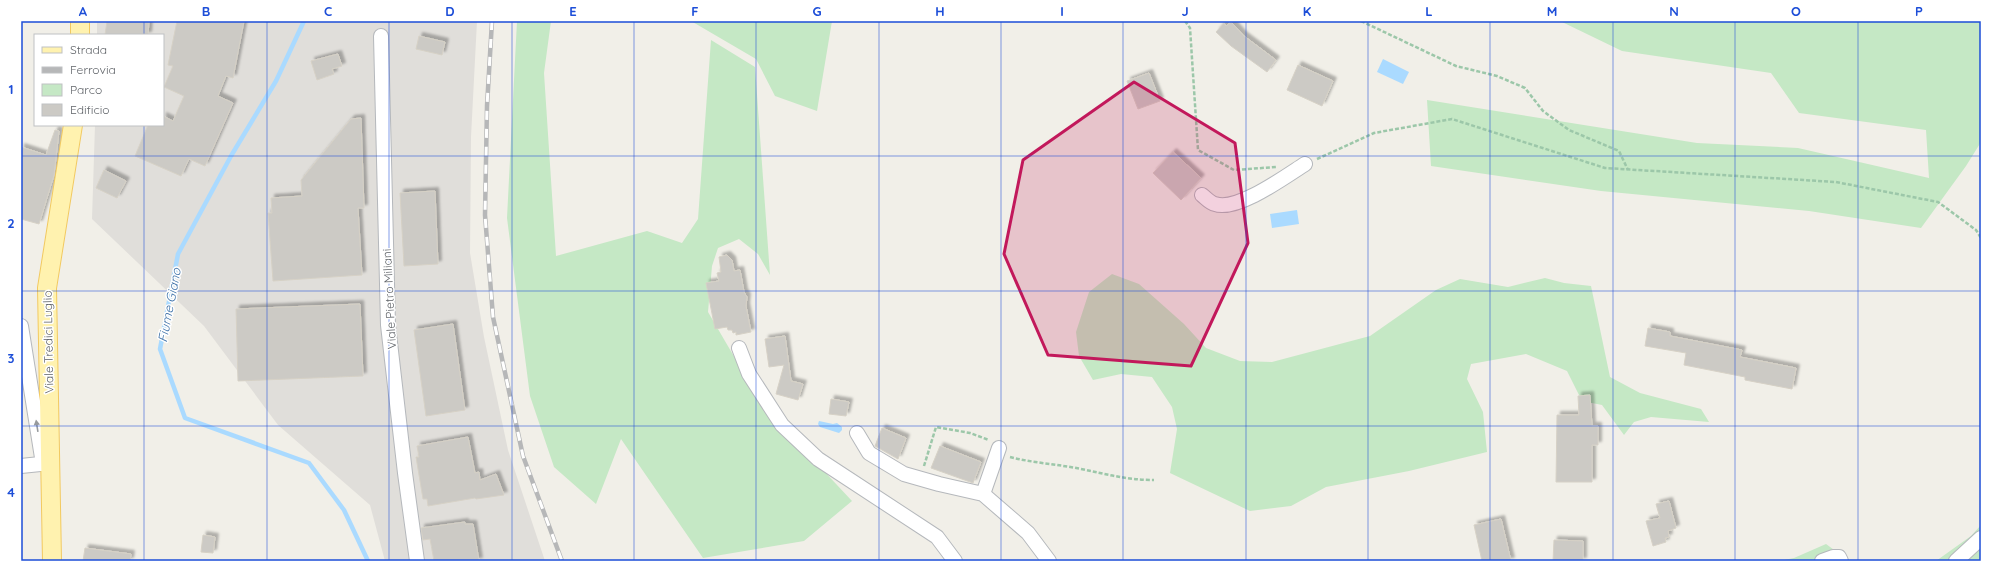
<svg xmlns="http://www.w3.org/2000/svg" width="2002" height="582" viewBox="0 0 2002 582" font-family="Quicksand,sans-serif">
<defs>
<filter id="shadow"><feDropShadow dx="3.5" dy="-3.5" stdDeviation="1" flood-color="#0004"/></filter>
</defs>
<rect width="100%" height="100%" fill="#f1efe8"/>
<polygon fill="#e0deda" points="97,21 477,21 471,137 470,253 484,337 508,450 545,561 385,561 370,505 278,425 204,326 92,219 95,125 163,125 163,35 97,35"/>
<g fill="#c5e8c5">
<polygon points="517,21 551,21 544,73 556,256 647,231 682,243 698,219 711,40 755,67 770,275 758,254 739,239 718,248 712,266 708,312 763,406 852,501 804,541 703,558 621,439 596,504 554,467 530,396 507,218"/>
<polygon points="691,21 832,21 817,111 775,96 756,59"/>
<polygon points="1560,21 1981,21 1981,142 1966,166 1921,228 1809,211 1601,191 1431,166 1427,100 1697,143 1798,148 1929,178 1926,130 1799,113 1771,73 1622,51"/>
<polygon points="1112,274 1139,284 1184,324 1206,348 1240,361 1272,362 1370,336 1436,290 1460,279 1508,287 1545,278 1564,283 1591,286 1610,377 1640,393 1701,409 1709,422 1651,417 1634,422 1624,435 1602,405 1582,401 1567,371 1526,354 1471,364 1467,379 1483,412 1487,452 1409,471 1326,487 1291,506 1250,511 1170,473 1177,429 1172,407 1152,377 1121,374 1093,380 1079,356 1076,332 1089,292"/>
<polygon points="1981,525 1981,561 1936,561 1971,536"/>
<polygon points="1826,544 1841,555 1839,561 1779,561 1794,558"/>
</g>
<g fill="#aadaff">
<polygon points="1383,59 1409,72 1403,84 1377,72"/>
<polygon points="1297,210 1299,224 1272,228 1270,214"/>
<polygon points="819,421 833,424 837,423 842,427 842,430 839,433 820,427 818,424"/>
</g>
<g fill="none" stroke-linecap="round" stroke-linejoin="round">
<polyline stroke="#aadaff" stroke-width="4.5" points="304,21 276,81 231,156 178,254 160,349 185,418 309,463 344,510 368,561"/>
</g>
<g fill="#cccac5" stroke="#d6d1c6" filter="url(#shadow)">
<polygon points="107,21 149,21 148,35 105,35"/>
<polygon points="177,21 244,21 233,78 226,76 218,96 233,103 205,166 189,159 181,176 135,156 148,125 163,125 163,116 173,121 184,96 164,87 173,66 168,65"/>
<polygon points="1231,22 1244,36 1276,60 1267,72 1231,46 1216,32 1224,23 1226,26"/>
<polygon points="419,36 445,42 442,55 416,49"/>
<polygon points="338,54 342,66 332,69 334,74 317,80 311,61"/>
<polygon points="1298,65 1333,81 1322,106 1287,90"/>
<polygon points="1149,73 1160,101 1138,109 1127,81"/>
<polygon points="361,118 364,208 358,208 362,275 273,281 268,213 272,213 271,198 302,196 301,180 351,119"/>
<polygon points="55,130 59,131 54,175 39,224 21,219 21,147 46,155"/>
<polygon points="1173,152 1201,178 1181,200 1153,173"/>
<polygon points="104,170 126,181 117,198 96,188"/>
<polygon points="435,191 438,264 404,266 400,193"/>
<polygon points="727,255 732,260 734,271 740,270 744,292 747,297 746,306 751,332 736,335 736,332 733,333 732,330 728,330 727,327 715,329 706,283 719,281 717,273 721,272 719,257"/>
<polygon points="360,304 363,376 238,381 236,309"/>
<polygon points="453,324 465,410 426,416 414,330"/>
<polygon points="1648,328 1670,332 1670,336 1742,350 1740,357 1796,368 1792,389 1745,380 1745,377 1684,365 1686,353 1645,346"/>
<polygon points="785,336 791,381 803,384 798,400 776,394 784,365 769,367 765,339"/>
<polygon points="1590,395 1592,426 1598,426 1598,445 1592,445 1592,482 1556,482 1557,415 1579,415 1578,396"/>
<polygon points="831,399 849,402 846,416 829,414"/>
<polygon points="882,428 906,438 898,459 875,446"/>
<polygon points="468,437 475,473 479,472 480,480 496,474 504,495 476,499 475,498 428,506 427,499 423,499 416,457 419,457 417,446"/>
<polygon points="940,446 981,462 973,483 931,468"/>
<polygon points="1669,501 1676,528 1668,531 1669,537 1665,538 1666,542 1653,546 1646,521 1660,518 1656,504"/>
<polygon points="1501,519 1511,561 1482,561 1474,525"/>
<polygon points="465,522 465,524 473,524 479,561 434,561 430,539 423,540 421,528"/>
<polygon points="203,535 215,537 213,553 201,552"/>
<polygon points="1554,540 1583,541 1583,561 1553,561"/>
<polygon points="85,548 131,554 130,561 83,561"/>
</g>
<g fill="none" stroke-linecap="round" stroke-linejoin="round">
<g stroke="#b5b8bc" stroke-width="16">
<g id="minor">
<polyline points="381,36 388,325 405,473 417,561"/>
<path d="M1202,195C1206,198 1210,203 1215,204C1237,212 1286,176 1305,164"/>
<polyline points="21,326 43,464"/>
<polyline points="739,348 749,374 782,425 818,459 937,537 955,561"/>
<polyline points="857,433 869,453 904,474 939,484 983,494 1028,533 1049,561"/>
<polyline points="21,466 50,463"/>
<polyline points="983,494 999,448"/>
<polyline points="1822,561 1833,557 1839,557 1841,561"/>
<polyline points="1956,561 1981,538"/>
</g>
</g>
<g stroke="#f2c960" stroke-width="20">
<g id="major">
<polyline points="80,35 80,21"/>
<polyline points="52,561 47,288 73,125"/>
</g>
</g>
<g stroke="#9cc7a9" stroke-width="2.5" stroke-dasharray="4 2" stroke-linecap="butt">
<polyline points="1185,21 1190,28 1198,150 1234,170 1276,167"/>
<polyline points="1361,21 1456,66 1497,76 1525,88 1543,111 1569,130 1619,151 1628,170"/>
<polyline points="1317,159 1374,133 1452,119 1605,168 1836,182 1938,202 1976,230 1981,238"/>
<path d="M1010,457C1033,463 1057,464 1081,469C1106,474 1127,480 1154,480"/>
<polyline points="924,466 936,427 970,433 989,440"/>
</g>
<use href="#minor" stroke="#fff" stroke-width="14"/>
<use href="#major" stroke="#fff2af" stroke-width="18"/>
<g stroke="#b6b7b8" stroke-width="4.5">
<polyline id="rail" points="492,21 487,106 485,215 493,317 523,456 562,561"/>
</g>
<use href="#rail" stroke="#fff" stroke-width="3" stroke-dasharray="9" stroke-linecap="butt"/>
</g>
<defs><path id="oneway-solid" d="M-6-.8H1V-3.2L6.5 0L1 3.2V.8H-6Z"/></defs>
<use fill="#979a9d" href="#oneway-solid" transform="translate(37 426) rotate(-99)"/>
<path fill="#c2185b" fill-opacity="0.2" stroke="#c2185b" stroke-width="3" stroke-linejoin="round" d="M1134,82L1235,143L1248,243L1191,366L1048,355L1004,254L1023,160Z"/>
<path fill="none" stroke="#1d4ed8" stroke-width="1" stroke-opacity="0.55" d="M144,21V35M267,21V561M389,21V561M512,21V561M634,21V561M756,21V561M879,21V561M1001,21V561M1123,21V561M1246,21V561M1368,21V561M1490,21V561M1613,21V561M1735,21V561M1858,21V561M144,125V561M21,156H1981M21,291H1981M21,426H1981"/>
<g text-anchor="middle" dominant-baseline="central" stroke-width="3" stroke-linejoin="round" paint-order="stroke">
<g font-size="12" fill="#5f6368" stroke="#fff">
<text transform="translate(389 299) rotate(-93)">Viale Pietro Miliani</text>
<text transform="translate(48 342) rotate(-91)">Viale Tredici Luglio</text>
</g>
<g font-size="13" font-style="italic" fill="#4174aa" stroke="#fff">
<text transform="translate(169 305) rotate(-79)">Fiume Giano</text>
</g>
</g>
<rect width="2002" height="582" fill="none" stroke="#ffffff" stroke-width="44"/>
<rect x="34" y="34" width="130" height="92" fill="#ffffff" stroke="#bfc1c3"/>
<rect x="42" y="47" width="20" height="6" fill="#fff2af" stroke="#bfc1c3"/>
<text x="70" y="54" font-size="12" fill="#5f6368">Strada</text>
<rect x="42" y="67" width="20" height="6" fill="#b6b7b8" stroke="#bfc1c3"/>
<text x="70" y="74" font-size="12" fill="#5f6368">Ferrovia</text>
<rect x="42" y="84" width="20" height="12" fill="#c5e8c5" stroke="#bfc1c3"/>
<text x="70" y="94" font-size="12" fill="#5f6368">Parco</text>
<rect x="42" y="104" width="20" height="12" fill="#cccac5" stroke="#bfc1c3"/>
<text x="70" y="114" font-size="12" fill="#5f6368">Edificio</text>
<rect x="22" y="22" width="1958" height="538" fill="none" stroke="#1d4ed8" stroke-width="1.5"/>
<g font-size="13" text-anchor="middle" font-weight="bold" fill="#1d4ed8">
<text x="83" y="16">A</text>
<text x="206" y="16">B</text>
<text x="328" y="16">C</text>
<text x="450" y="16">D</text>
<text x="573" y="16">E</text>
<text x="695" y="16">F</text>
<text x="817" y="16">G</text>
<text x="940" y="16">H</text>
<text x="1062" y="16">I</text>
<text x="1185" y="16">J</text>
<text x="1307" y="16">K</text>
<text x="1429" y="16">L</text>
<text x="1552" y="16">M</text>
<text x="1674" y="16">N</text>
<text x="1796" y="16">O</text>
<text x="1919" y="16">P</text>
<text x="11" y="94">1</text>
<text x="11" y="228">2</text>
<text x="11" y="363">3</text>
<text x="11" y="497">4</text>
</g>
</svg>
